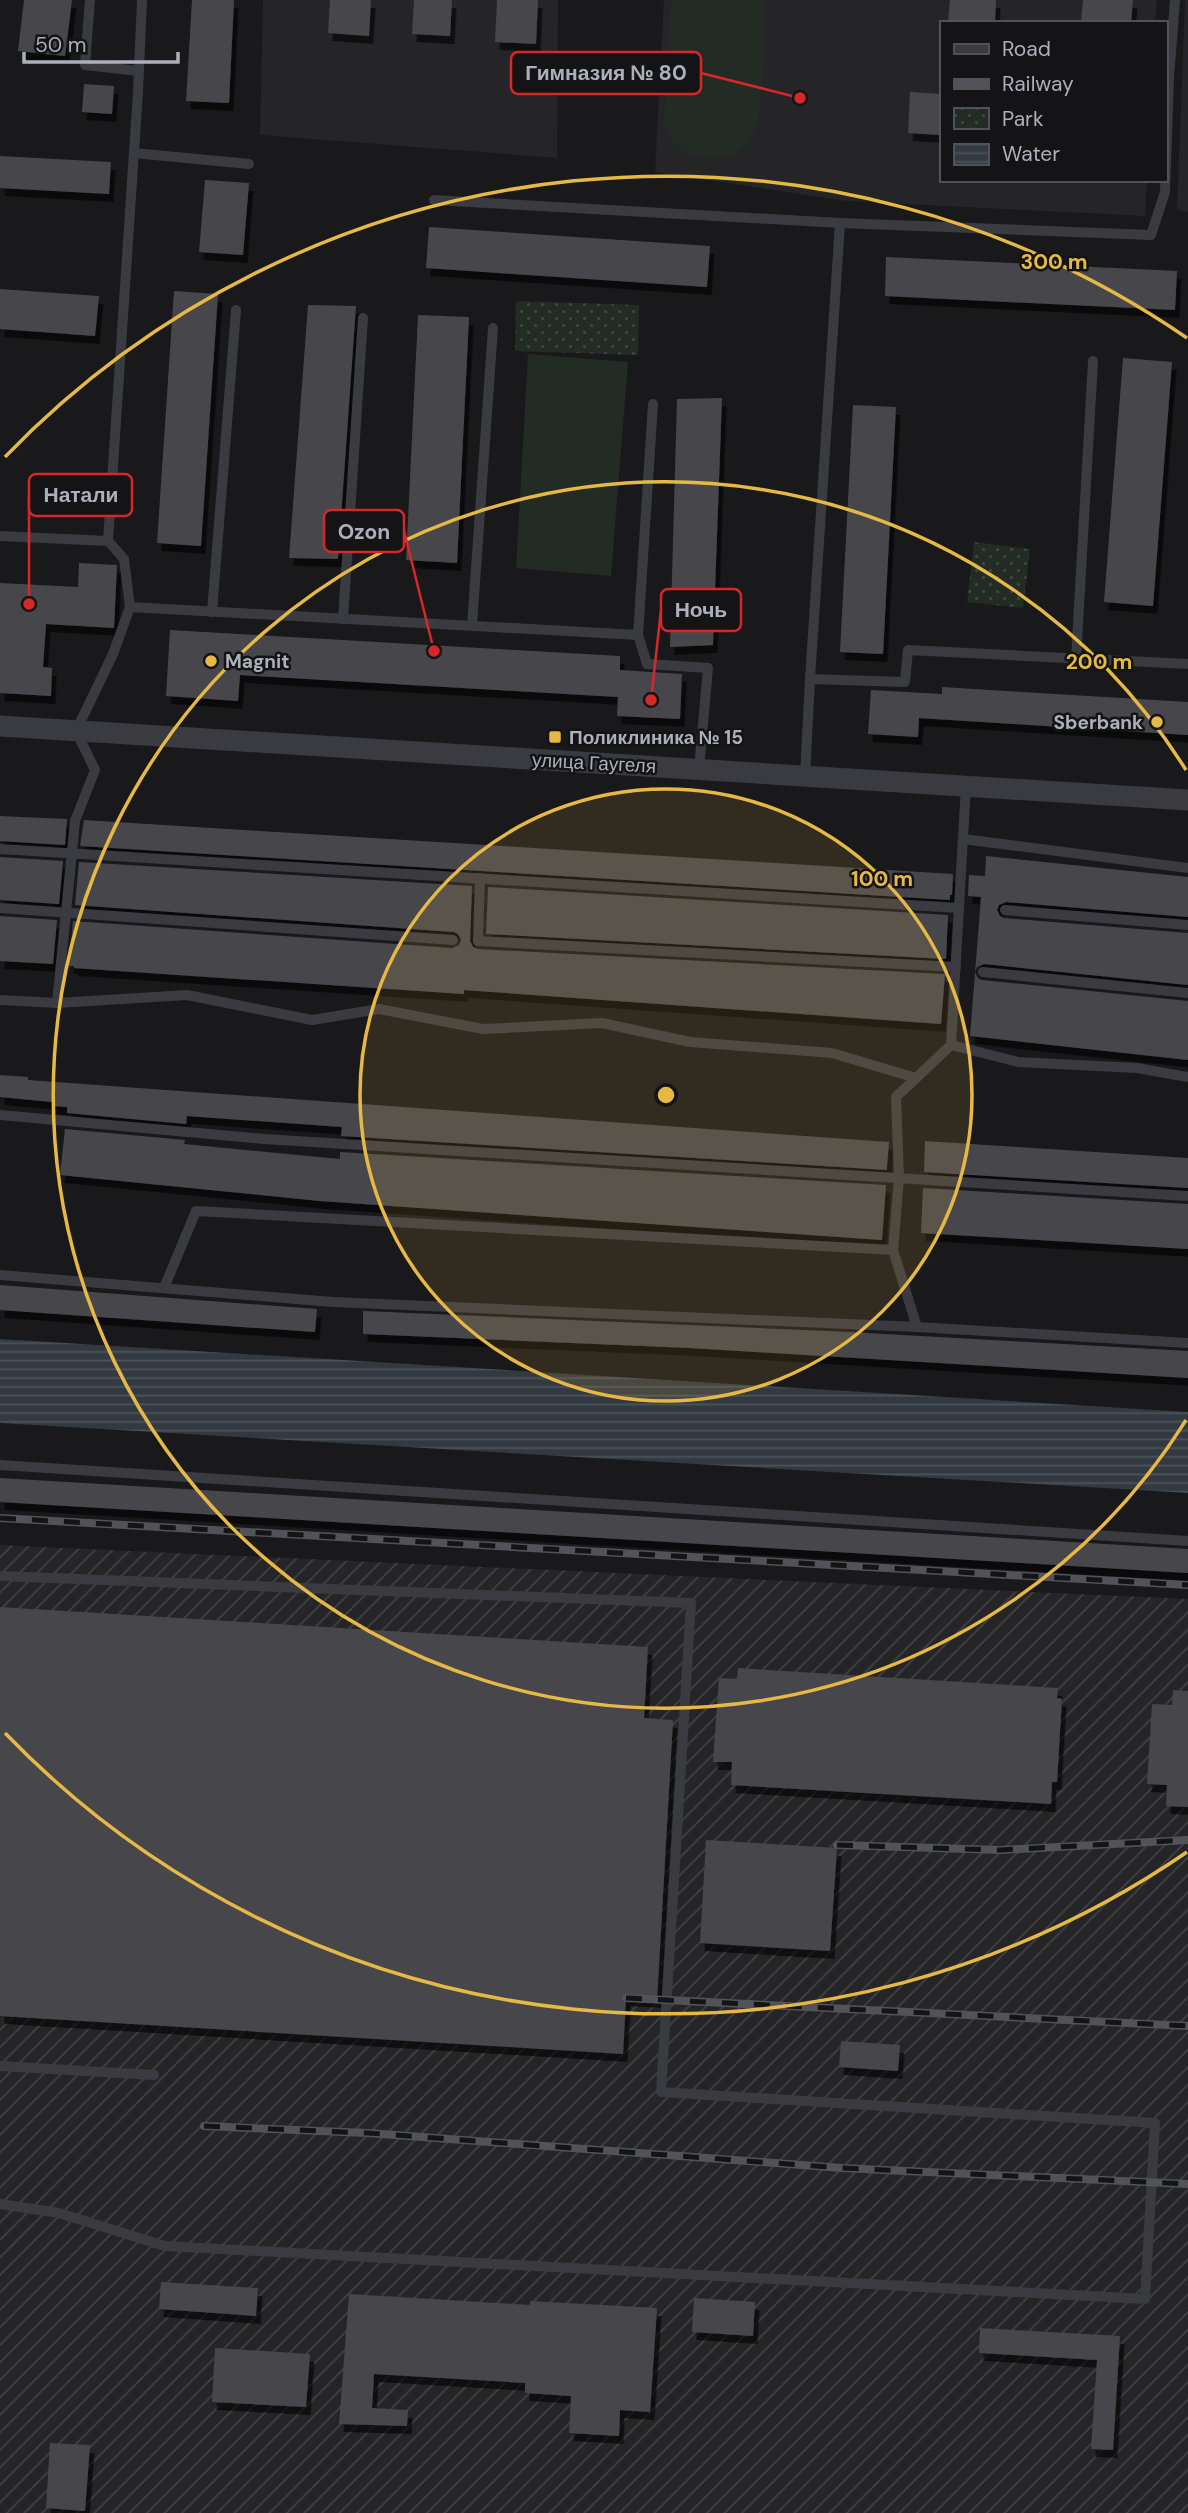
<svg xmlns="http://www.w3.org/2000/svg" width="1188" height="2513" viewBox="0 0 1188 2513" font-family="'DM Sans',sans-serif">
<defs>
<pattern id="industrial-furrows" width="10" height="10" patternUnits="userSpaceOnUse" patternTransform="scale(1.75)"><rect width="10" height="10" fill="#252528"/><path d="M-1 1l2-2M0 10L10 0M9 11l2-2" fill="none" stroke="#424245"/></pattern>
<pattern id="park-dots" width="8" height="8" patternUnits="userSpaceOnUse" patternTransform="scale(1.75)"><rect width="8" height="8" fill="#232b25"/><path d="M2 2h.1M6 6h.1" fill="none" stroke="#404743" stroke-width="1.8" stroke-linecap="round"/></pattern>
<pattern id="water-rules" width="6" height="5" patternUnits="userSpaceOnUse" patternTransform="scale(1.75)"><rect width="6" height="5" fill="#323940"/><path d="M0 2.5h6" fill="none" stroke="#4d535a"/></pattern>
<filter id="shadow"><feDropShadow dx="4.5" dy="8" stdDeviation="0" flood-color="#0009"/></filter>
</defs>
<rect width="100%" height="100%" fill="#19191b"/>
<g fill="#252528">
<polygon points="263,0 558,0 557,158 260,135"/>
<polygon points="664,0 1157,0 1155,23 941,23 941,180 1147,180 1145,216 846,201 655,172"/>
<polygon points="1185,0 1188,0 1188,212 1177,210"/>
</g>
<polygon fill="url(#industrial-furrows)" points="0,1545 1188,1599 1188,2513 0,2513"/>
<g fill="url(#park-dots)">
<polygon points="516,301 639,305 638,355 515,351"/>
<polygon points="974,542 1030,549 1023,608 967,602"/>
</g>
<g fill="#232b25">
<path d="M671,0H764C763,30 766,118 750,140C739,156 721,160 702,157C679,153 672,144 664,123Z"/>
<polygon points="528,354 628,362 611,576 516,568"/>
</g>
<polygon fill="url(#water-rules)" points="0,1339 1188,1412 1188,1493 0,1423"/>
<g fill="#46464b" filter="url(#shadow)">
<polygon points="24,0 72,0 65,56 18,51"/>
<polygon points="192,0 234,0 229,103 186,101"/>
<polygon points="330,0 371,0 369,36 328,33"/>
<polygon points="414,0 452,0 450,36 412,34"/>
<polygon points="497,0 538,0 536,44 495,42"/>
<polygon points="950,0 996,0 995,23 948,23"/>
<polygon points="1083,0 1133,0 1131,23 1081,23"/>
<polygon points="84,84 114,86 112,114 82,112"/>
<polygon points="910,92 941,94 941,135 908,133"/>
<polygon points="0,156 111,162 109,194 0,188"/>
<polygon points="205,180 249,183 243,255 199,252"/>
<polygon points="429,227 710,246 707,287 426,268"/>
<polygon points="886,257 1177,271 1175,310 885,296"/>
<polygon points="0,289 99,296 95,336 0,329"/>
<polygon points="174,291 218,294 201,546 157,543"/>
<polygon points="308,305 356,306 338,559 289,558"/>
<polygon points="418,315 469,317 457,563 406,560"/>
<polygon points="1123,358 1172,362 1153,606 1104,602"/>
<polygon points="722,398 713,645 670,647 677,399"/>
<polygon points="853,405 896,407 883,654 840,652"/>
<polygon points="79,563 117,565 114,628 46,624 43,667 52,668 51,696 0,693 0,583 78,587"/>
<polygon points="170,630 620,656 620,670 682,674 680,719 617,716 618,697 240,675 238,701 166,696"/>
<polygon points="942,687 1188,702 1188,735 919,718 918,737 868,734 871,690 942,694"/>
<polygon points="0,816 67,819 65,845 0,841"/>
<polygon points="84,820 953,874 952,895 950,895 950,900 80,846"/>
<polygon points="986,856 1188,877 1188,917 1006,902 999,905 997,910 1000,916 1004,918 1188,933 1188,985 984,964 977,967 975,972 978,978 982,980 1188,1001 1188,1060 970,1036 981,897 968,896 969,875 985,876"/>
<polygon points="0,857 63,861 59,904 0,900"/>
<polygon points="79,862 472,886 470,941 473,947 478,949 945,974 941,1024 464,990 464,994 74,968 74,966 69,966 73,921 452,948 459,945 461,940 458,934 454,932 75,905"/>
<polygon points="488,887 948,915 946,959 486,934"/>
<polygon points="0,916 57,920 53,964 0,961"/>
<polygon points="0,1075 28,1077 28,1080 889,1142 887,1166 887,1170 341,1136 342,1127 187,1116 186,1124 67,1113 67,1107 52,1106 52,1102 0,1097"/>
<polygon points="65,1129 185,1140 184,1144 340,1159 340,1152 886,1185 882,1240 320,1201 60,1175"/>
<polygon points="925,1141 1188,1158 1188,1188 924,1172"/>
<polygon points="923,1188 1188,1204 1188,1249 921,1233"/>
<polygon points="0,1285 317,1309 315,1332 0,1310"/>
<polygon points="363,1311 850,1332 1188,1351 1188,1378 690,1348 363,1334"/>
<polygon points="0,1478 1188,1549 1188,1573 0,1502"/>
<polygon points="0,1607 648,1647 644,1718 673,1720 657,2000 626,1998 623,2054 0,2016"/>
<polygon points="738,1668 1058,1688 1057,1698 1062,1699 1057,1782 1052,1782 1051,1804 731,1785 732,1762 713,1762 719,1678 737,1679"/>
<polygon points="1173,1690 1188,1691 1188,1807 1166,1806 1167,1785 1147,1784 1152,1704 1172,1705"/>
<polygon points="706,1840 837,1848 830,1951 700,1943"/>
<polygon points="841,2041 900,2045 898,2071 839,2067"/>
<polygon points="161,2282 258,2288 256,2316 159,2309"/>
<polygon points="349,2294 530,2305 530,2301 657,2308 650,2412 620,2410 619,2436 569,2433 571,2396 525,2393 525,2383 374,2374 372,2408 408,2410 407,2426 339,2424"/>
<polygon points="694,2298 755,2302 753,2336 692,2332"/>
<polygon points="980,2328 1120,2336 1113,2450 1091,2449 1097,2360 979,2353"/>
<polygon points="215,2348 310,2354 306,2407 212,2402"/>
<polygon points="50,2443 90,2445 85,2511 46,2508"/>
</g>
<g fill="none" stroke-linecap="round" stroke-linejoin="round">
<g stroke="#3a3b40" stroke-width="10">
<polyline points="90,0 85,65 139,71"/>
<polyline points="134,153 249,164"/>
<polyline points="434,200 840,223"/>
<polyline points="0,536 108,541 138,92 142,0"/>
<polyline points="108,541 124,559 130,607 113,654 76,731 95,770 75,821 57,1003 187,995 312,1020 379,1009 483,1029 602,1023 690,1042 832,1053 916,1078"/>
<polyline points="130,607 638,635 647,664 708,668 699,769"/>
<polyline points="212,612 236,310"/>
<polyline points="343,619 363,318"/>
<polyline points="472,625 493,328"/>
<polyline points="638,635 653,404"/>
<polyline points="1076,659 1093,361"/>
<polyline points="810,679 840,223 1151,235 1165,192 1169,77 1175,0"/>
<polyline points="805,776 810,679 905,682 908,650 1188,664"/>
<polyline points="963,839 1188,868"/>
<polyline points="0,849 959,908"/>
<polyline points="480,878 478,941 956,967"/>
<polyline points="0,908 453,940"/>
<polyline points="1005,910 1188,925"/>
<polyline points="983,972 1188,993"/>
<polyline points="0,1000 57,1003"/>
<polyline points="951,1045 1018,1062 1137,1068 1188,1077"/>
<polyline points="0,1115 264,1139 1188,1196"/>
<polyline points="893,1250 899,1178 896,1097 951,1045 966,786"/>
<polyline points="0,1275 333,1302 917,1327 1188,1343"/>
<polyline points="164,1288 196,1211 893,1250 917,1327"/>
<polyline points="0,1465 1188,1541"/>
<polyline points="0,1576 691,1603 661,2092 1155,2123 1145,2299 165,2246 59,2213 0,2204"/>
<polyline points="0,2066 154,2075"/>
</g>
<polyline stroke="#3a3b40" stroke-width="21" points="0,726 1188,800"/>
<g stroke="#515359" stroke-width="8">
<g id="rail">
<polyline points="0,1518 1188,1585"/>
<polyline points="837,1845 1000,1850 1188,1840"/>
<polyline points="626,1998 1188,2026"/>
<polyline points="204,2126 368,2133 842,2168 1188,2184"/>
</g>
</g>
<use href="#rail" stroke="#141416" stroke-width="5" stroke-dasharray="16" stroke-linecap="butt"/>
</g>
<circle cx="666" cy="1095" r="306" fill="#e6b846" fill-opacity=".12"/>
<g fill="none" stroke="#e6b846" stroke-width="3.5">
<circle cx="666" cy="1095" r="306"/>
<path d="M1186 1420A613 613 0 1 1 1186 770"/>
<path d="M1187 1852A919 919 0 0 1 5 1733M5 457A919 919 0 0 1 1187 338"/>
</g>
<g fill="#e6b846" stroke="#141416" stroke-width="2.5">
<circle cx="211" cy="661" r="7"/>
<circle cx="1157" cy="722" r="7"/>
<rect x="548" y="730" width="14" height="14" rx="3.5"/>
</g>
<g text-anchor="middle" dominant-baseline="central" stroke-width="5" stroke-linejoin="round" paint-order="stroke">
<g font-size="19" font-weight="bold" fill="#acb0ba" stroke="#141416" text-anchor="start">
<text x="225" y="661">Magnit</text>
<text x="1143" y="722" text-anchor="end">Sberbank</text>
<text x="569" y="737">Поликлиника № 15</text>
</g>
<g font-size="19" fill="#acb0ba" stroke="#141416">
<text transform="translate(594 763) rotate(3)">улица Гаугеля</text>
</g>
</g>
<circle cx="666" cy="1095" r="10" fill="#e6b846" stroke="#141416" stroke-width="3.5"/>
<g font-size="21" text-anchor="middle" font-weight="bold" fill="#e6b846" stroke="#141416" stroke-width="5" stroke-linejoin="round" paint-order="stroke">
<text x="1054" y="269">300 m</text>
<text x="1099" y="669">200 m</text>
<text x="882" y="886">100 m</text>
</g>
<path fill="none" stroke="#d62828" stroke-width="2.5" d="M800 98L701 73M29 604L29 495M434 651L404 531M651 700L661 610"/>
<g fill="#d62828" stroke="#141416" stroke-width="2.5">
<circle cx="800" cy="98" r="7"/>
<circle cx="29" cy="604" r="7"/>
<circle cx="434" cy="651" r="7"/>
<circle cx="651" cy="700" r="7"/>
</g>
<g fill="#141416" stroke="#d62828" stroke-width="2.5">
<rect x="511" y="52" width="190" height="42" rx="7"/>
<rect x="29" y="474" width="103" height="42" rx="7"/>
<rect x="324" y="510" width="80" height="42" rx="7"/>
<rect x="661" y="589" width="80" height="42" rx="7"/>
</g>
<g font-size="21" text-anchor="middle" font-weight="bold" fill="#acb0ba">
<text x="606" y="80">Гимназия № 80</text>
<text x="81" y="502">Натали</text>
<text x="364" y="539">Ozon</text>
<text x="701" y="617">Ночь</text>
</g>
<rect x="940" y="21" width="228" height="161" fill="#141416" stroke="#515258" stroke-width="2"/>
<rect x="954" y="44" width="35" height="10" fill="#3a3b40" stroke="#515258" stroke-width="2"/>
<text x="1002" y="56" font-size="21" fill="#acb0ba">Road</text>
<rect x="954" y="79" width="35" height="10" fill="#515359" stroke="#515258" stroke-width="2"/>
<text x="1002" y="91" font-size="21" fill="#acb0ba">Railway</text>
<rect x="954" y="108" width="35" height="21" fill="url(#park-dots)" stroke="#515258" stroke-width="2"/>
<text x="1002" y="126" font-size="21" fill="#acb0ba">Park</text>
<rect x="954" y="144" width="35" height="21" fill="url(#water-rules)" stroke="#515258" stroke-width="2"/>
<text x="1002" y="161" font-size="21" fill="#acb0ba">Water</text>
<path d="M24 52v10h154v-10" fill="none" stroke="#acb0ba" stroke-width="3.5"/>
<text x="35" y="52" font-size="21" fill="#acb0ba" stroke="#141416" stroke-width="5" paint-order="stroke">50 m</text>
</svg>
